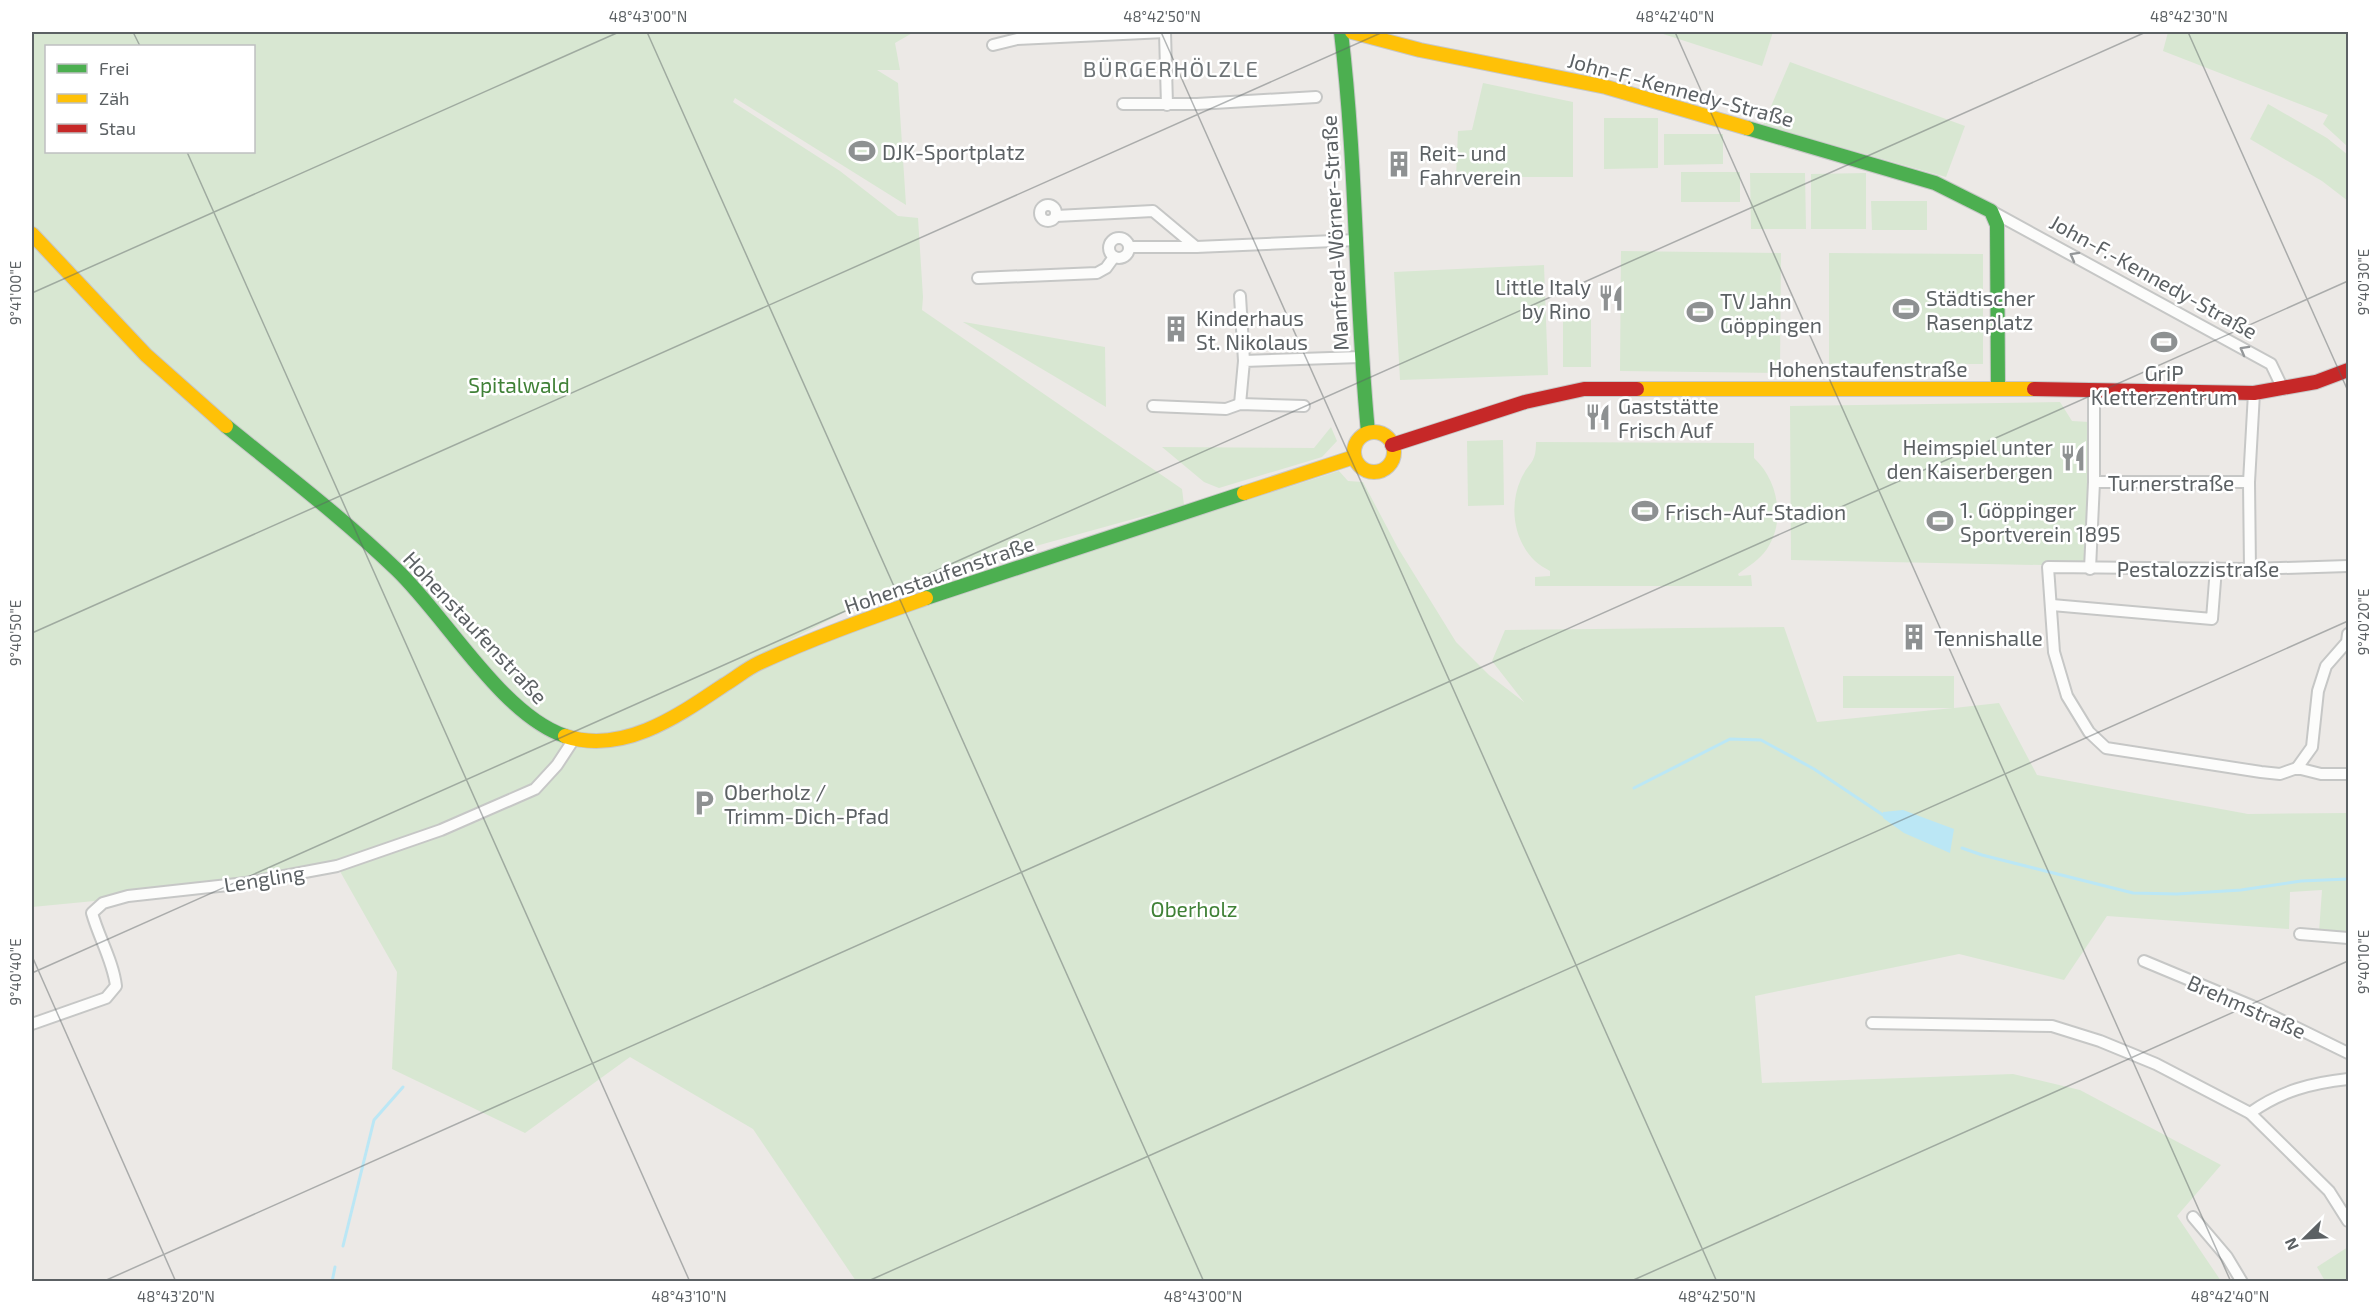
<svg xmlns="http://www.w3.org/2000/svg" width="2380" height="1313" viewBox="0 0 2380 1313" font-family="'Exo 2',sans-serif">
<rect width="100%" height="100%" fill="#ece9e6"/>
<g fill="#d8e7d2" fill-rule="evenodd">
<path d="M32,32H914L895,43L900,70H877L898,83L906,205L735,98L733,102L840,171L898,216L918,218L923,297L922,310L1182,489L1184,505L902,583L752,659L656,723L636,730L604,734L575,733L570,746L571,744L602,747L631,742L660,732L772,662L925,603L1339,471L1348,481L1363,482L1398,548L1456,642L1489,675L1524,702L1492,661L1505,630L1784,627L1817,722L1953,708H1843V676H1954V708L1999,703L2037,775L2248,814L2348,813V935L2319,932L2322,890L2290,892L2289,929L2107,916L2064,980L1959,954L1755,996L1762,1083L2013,1074L2080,1090L2221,1165L2177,1216L2221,1281H856L753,1129L630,1057L525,1133L392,1069L397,972L337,866L240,887L32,907ZM46,46H254V152H46Z"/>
<polygon points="1657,32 1773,32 1762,66"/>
<polygon points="2168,32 2348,32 2348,147 2323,124 2328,115 2163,51"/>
<polygon points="1790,62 1965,126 1946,177 1763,125"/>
<polygon points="1483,83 1573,102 1573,177 1456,177 1458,131 1472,130"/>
<polygon points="2268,104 2327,138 2348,155 2348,201 2322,181 2250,139"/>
<polygon points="1604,118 1658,118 1658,168 1604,169"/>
<polygon points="1664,134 1723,134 1723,164 1664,165"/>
<rect x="1681" y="172" width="59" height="30"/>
<polygon points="1750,173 1805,173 1806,229 1751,229"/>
<polygon points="1866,173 1866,229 1811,229 1811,174"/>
<polygon points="1871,201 1927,201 1927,230 1872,230"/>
<polygon points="1621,251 1781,253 1780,373 1620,371"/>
<polygon points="1829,253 1983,254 1983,364 1829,364"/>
<polygon points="1544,265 1548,375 1400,380 1394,272"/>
<rect x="1563" y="317" width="28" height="50"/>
<polygon points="964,322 1105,347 1106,407 963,322"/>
<polygon points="2060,402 2072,421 2089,422 2091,482 2088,566 1791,560 1790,406"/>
<polygon points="1331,427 1337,441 1322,457 1219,488 1204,482 1162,447 1314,448"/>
<polygon points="1503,440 1504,505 1468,506 1467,441"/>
<path d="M1536,442L1754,443V458C1778,480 1786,521 1767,549C1759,560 1749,566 1738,574L1739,576L1751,575L1752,586H1535V577L1550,576V571C1545,568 1539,565 1535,561C1513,540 1509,505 1521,479C1529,461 1536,465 1536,442Z"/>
<polygon points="2348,1247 2348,1281 2325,1281 2317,1267"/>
</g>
<polygon fill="#bbe7f5" points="1903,810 1954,829 1950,853 1904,833 1883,818 1883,812"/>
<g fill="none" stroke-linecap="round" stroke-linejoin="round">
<g stroke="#bbe7f5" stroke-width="3">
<polyline points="1634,788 1730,739 1761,740 1814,769 1883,815"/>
<polyline points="1962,848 1982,855 2133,893 2177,894 2241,890 2301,881 2348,879"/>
<polyline points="343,1246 374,1120 403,1087"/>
<polyline points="332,1282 335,1267"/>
</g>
<g stroke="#c6c7c6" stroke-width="14">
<g id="street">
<polyline points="1165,32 1167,105"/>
<polyline points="993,45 1017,39 1165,32"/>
<polyline points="1123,104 1197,104 1316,97"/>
<circle cx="1048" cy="213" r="8"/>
<polyline points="1991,211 2271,364 2283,389"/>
<polyline points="1056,216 1153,211 1196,247"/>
<circle cx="1119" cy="248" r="10"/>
<polyline points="1130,247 1196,247 1357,240"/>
<polyline points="978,278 1097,273 1106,268 1114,257"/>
<polyline points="1240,296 1244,361"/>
<polyline points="1240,404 1244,361 1361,357"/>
<polyline points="1153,406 1226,409 1240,404 1304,406"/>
<polyline points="2094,482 2249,482"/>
<polyline points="2348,566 2250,569 2048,567 2054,652 2067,696 2089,732 2106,748 2261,772 2280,774 2297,768 2321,774 2348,774"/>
<polyline points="2090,569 2094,482 2094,389"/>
<polyline points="2250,569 2249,482 2254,393"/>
<polyline points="2052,605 2212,619 2216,568"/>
<polyline points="2297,768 2312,747 2318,691 2326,666 2347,642 2348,634"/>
<polyline points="2300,934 2348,938"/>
<polyline points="2144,961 2252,1006 2348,1053"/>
<polyline points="1872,1023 2052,1026 2100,1041 2156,1064 2250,1113 2329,1191 2348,1221"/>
<path d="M32,1024L106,998L116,986C113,961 99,938 92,913L103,903L128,896L246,883L337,866L441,830L535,789L557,765L574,739"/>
<path d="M2250,1113C2281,1091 2311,1083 2348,1079"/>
<polyline points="2193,1217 2227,1257 2242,1282"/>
</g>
</g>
<g stroke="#c7c7c7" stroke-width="16">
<g id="fast">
<path d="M1341,32C1357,165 1355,299 1368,432"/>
<polyline points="1747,128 1935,183 1991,211 1997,225 1998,389"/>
<path d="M226,426C284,473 343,518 397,570C446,617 502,715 565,736"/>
<polyline points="926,598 1244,493"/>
</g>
</g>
<g stroke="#c7c7c7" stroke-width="16">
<g id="slow">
<polyline points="1352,32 1420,50 1606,87 1747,128"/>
<polyline points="32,234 146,355 226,426"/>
<polyline points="1637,389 2034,389"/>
<circle cx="1374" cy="452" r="20"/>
<polyline points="1244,493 1354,457"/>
<path d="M565,736C623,755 678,716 724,685C736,678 746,669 759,663C813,638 870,618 926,598"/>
</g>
</g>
<g stroke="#c7c7c7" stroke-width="16">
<g id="jam">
<polyline points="2034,389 2254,393 2316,382 2348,370"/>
<polyline points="1392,445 1525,402 1584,389 1637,389"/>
</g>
</g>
<use href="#street" stroke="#fcfcfb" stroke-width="10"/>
<use href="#fast" stroke="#4caf50" stroke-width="14"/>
<use href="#slow" stroke="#ffc107" stroke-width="14"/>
<use href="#jam" stroke="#c62828" stroke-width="14"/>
</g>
<defs><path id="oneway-chevron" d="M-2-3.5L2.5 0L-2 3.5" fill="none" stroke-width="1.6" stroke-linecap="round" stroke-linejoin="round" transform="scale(1.5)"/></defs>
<g stroke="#949799">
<use href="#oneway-chevron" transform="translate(2074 256) rotate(-151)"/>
<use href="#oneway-chevron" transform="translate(2244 350) rotate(-151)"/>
</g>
<path fill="none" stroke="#5c6164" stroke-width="1.5" stroke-opacity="0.45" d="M133,32L140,46M647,32L1204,1282M1161,32L1717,1282M1675,32L2231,1282M2188,32L2348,391M187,152L690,1282M32,293L619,32M32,633L1383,32M32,956L176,1282M32,973L2146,32M102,1282L2348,281M866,1282L2348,621M1629,1282L2348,961"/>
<defs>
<g id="stadium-bare" transform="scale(2.07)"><path d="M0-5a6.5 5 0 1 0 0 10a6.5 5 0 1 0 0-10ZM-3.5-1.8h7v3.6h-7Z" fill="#8e9192" stroke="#fff" stroke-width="2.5" paint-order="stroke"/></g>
<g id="building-bare" transform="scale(2.07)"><path d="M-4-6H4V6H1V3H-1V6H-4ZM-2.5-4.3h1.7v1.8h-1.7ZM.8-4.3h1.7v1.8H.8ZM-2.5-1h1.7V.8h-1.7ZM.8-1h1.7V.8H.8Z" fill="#8e9192" stroke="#fff" stroke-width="2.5" paint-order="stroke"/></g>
<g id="restaurant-bare" transform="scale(2.07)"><path d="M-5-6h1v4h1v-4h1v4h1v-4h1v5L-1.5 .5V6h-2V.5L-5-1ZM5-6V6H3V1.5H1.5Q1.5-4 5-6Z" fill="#8e9192" stroke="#fff" stroke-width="2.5" paint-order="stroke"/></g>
<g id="parking-bare" transform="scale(2.07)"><path d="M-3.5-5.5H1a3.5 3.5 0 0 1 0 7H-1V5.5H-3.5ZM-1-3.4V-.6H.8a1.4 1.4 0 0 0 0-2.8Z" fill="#8e9192" stroke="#fff" stroke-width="2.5" paint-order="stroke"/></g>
</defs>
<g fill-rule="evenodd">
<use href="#stadium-bare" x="862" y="151"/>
<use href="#building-bare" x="1399" y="164"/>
<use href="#restaurant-bare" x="1611" y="298"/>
<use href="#stadium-bare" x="1906" y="309"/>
<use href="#stadium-bare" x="1700" y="312"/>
<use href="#building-bare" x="1176" y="329"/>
<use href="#stadium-bare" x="2164" y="342"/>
<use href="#restaurant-bare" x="1598" y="417"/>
<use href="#restaurant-bare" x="2073" y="458"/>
<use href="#stadium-bare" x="1645" y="511"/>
<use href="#stadium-bare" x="1940" y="521"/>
<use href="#building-bare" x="1914" y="637"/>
<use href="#parking-bare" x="704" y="803"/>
</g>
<g text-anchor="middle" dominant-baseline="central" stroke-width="5" stroke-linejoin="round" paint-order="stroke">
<g font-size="21" fill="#5c6164" stroke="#fff">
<text transform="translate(1681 89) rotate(15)">John-F.-Kennedy-Straße</text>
<text transform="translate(1334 233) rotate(-93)">Manfred-Wörner-Straße</text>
<text transform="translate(2154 276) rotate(29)">John-F.-Kennedy-Straße</text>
<text x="1868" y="368">Hohenstaufenstraße</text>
<text x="2171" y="482">Turnerstraße</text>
<text x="2198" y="568">Pestalozzistraße</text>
<text transform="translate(939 574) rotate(-19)">Hohenstaufenstraße</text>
<text transform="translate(476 627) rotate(47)">Hohenstaufenstraße</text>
<text transform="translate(264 878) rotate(-9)">Lengling</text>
<text transform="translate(2247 1006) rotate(24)">Brehmstraße</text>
</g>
<g font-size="21" fill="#5c6164" stroke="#fff" text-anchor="start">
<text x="882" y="151">DJK-Sportplatz</text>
<text x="1419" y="152">Reit- und<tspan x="1419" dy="24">Fahrverein</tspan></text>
<text x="1591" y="286" text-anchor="end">Little Italy<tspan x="1591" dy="24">by Rino</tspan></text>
<text x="1926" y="297">Städtischer<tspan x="1926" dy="24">Rasenplatz</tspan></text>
<text x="1720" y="300">TV Jahn<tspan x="1720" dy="24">Göppingen</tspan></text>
<text x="1196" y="317">Kinderhaus<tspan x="1196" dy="24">St. Nikolaus</tspan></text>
<text x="2164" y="372" text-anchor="middle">GriP<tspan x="2164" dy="24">Kletterzentrum</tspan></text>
<text x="1618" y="405">Gaststätte<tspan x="1618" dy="24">Frisch Auf</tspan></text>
<text x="2053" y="446" text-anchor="end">Heimspiel unter<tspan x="2053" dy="24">den Kaiserbergen</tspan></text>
<text x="1960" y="509">1. Göppinger<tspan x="1960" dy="24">Sportverein 1895</tspan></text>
<text x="1665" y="511">Frisch-Auf-Stadion</text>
<text x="1934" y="637">Tennishalle</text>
<text x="724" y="791">Oberholz /<tspan x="724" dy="24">Trimm-Dich-Pfad</tspan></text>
</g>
<g font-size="21" fill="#408137" stroke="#fff">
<text x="519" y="384">Spitalwald</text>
<text x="1194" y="908">Oberholz</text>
</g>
<g font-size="22" letter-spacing="1.5" fill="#6d7376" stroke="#fff">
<text x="1171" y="68">BÜRGERHÖLZLE</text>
</g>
</g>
<rect width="2380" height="1313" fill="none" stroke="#ffffff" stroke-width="66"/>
<rect x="45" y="45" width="210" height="108" fill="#ffffff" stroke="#bec0c1" stroke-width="1.5"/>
<rect x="57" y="64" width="30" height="9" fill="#4caf50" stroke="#bec0c1" stroke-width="1.5"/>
<text x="99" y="75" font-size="18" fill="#5c6164">Frei</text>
<rect x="57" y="94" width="30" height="9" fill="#ffc107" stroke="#bec0c1" stroke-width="1.5"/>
<text x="99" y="105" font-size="18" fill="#5c6164">Zäh</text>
<rect x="57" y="124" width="30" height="9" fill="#c62828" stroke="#bec0c1" stroke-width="1.5"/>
<text x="99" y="135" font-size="18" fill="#5c6164">Stau</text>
<g transform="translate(2305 1238) rotate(246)" stroke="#ffffff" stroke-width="4.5" paint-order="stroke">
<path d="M0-4.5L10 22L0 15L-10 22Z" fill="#5c6164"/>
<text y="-9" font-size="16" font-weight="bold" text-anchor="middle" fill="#5c6164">N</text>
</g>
<rect x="33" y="33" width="2314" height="1247" fill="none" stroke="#5c6164" stroke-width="2"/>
<g font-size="15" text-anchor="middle" fill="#5c6164">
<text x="648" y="22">48°43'00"N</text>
<text x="1162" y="22">48°42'50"N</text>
<text x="1675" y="22">48°42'40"N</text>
<text x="2189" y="22">48°42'30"N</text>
<text transform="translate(2364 282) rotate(-90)" y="5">9°40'30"E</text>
<text transform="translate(16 293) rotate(-90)" y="5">9°41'00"E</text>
<text transform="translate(2364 622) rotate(-90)" y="5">9°40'20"E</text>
<text transform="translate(16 633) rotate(-90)" y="5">9°40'50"E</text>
<text transform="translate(2364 962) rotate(-90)" y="5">9°40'10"E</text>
<text transform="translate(16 972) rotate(-90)" y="5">9°40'40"E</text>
<text x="176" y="1302">48°43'20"N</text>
<text x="689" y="1302">48°43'10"N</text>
<text x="1203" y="1302">48°43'00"N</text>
<text x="1717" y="1302">48°42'50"N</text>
<text x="2230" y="1302">48°42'40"N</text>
</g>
</svg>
